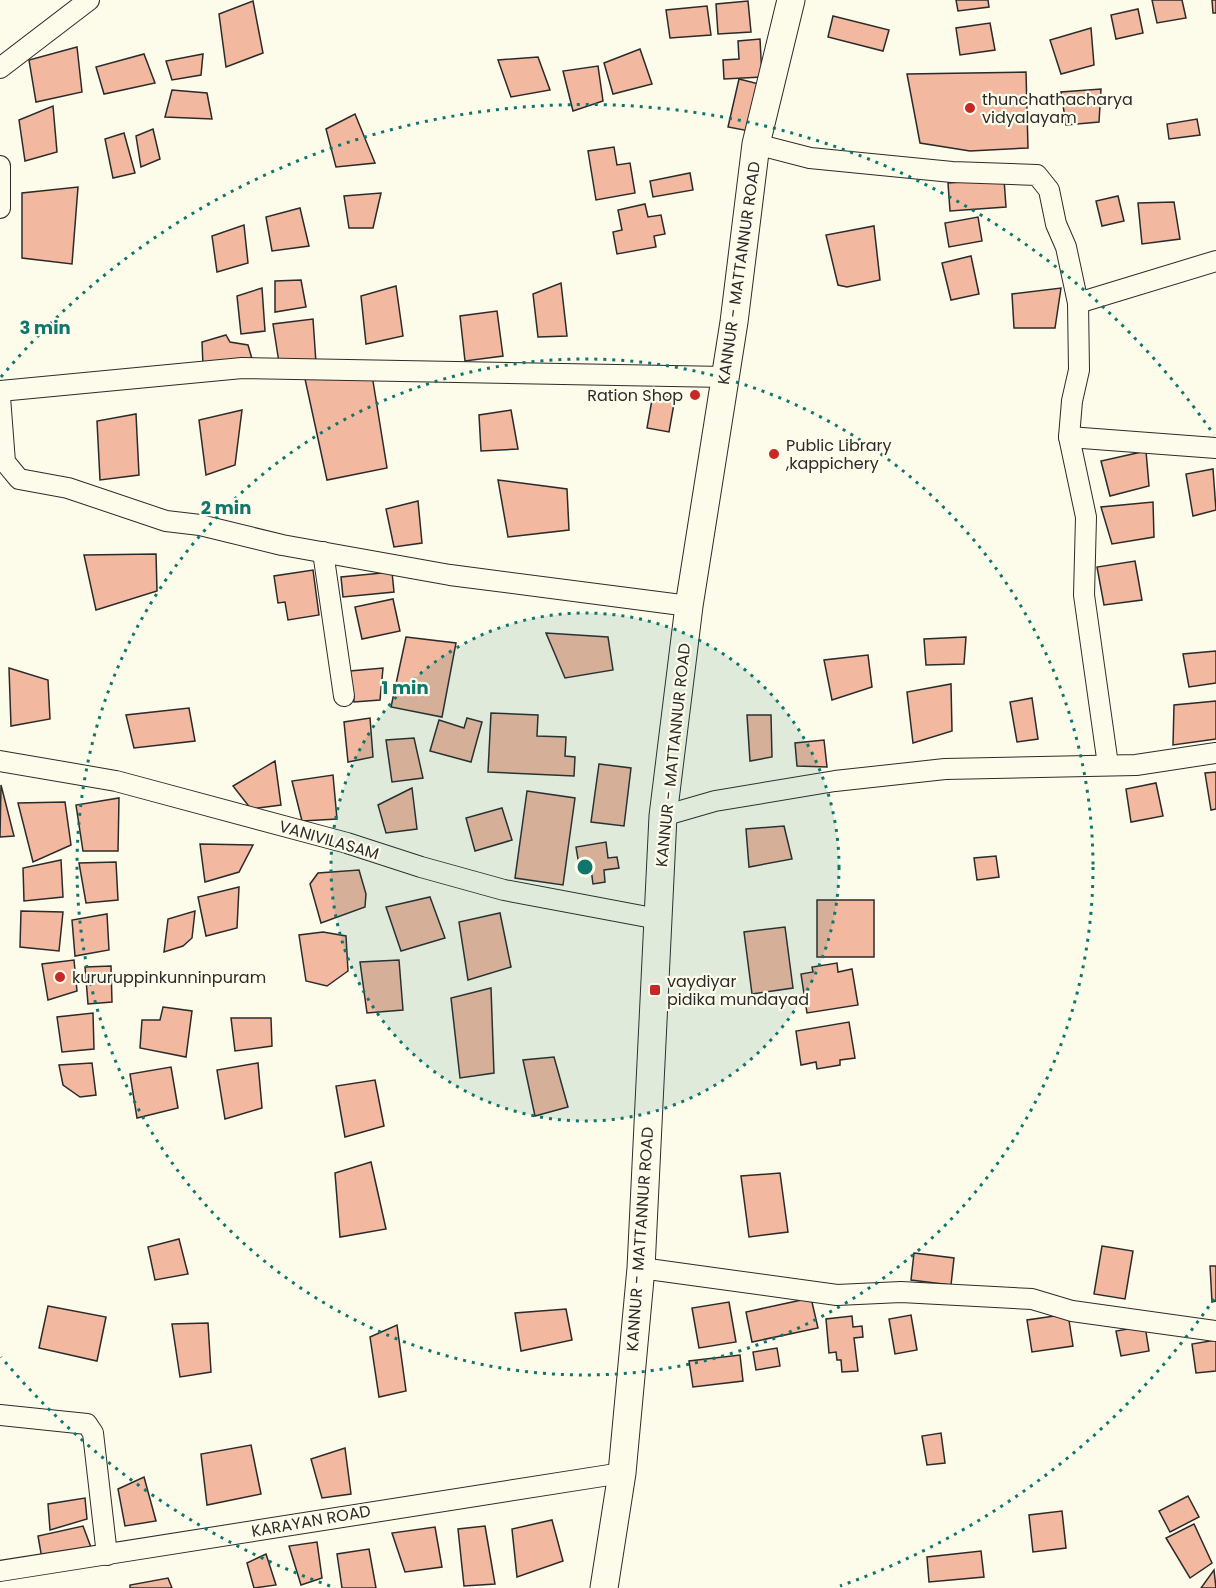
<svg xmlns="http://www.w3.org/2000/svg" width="1216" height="1588" viewBox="0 0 1216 1588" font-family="Poppins,sans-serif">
<rect width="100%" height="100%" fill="#fdfbea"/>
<g fill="#f2b8a0" stroke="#2b2b2b" stroke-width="1.5">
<polygon points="956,0 988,0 989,7 958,11"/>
<polygon points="1152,0 1182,0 1186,18 1157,23"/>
<polygon points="1212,0 1216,0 1216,13 1213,13"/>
<polygon points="253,1 263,53 226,67 219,14"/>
<polygon points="748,1 751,32 718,34 716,4"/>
<polygon points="707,6 711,35 670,38 666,10"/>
<polygon points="1138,9 1143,33 1116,39 1111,15"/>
<polygon points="833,16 889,30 883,51 828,37"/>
<polygon points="990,23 995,50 960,55 956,28"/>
<polygon points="1091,28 1094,65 1061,74 1050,40"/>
<polygon points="760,39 762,77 724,79 723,60 739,59 738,41"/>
<polygon points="77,47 82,92 36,102 29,60"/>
<polygon points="640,49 652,84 613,94 604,63"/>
<polygon points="144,54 155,83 104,94 96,67"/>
<polygon points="203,54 201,75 172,80 166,61"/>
<polygon points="538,57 550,90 511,97 498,60"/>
<polygon points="598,66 603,101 573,111 563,71"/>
<polygon points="1026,72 1028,148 970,151 920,143 907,74"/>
<polygon points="739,79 759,84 749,131 728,127"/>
<polygon points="1101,89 1099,122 1066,125 1061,92"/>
<polygon points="172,90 207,93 212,119 165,117"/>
<polygon points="53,106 57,152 25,161 19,120"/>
<polygon points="355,114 375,163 336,167 326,129"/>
<polygon points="1197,119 1200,135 1169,139 1167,124"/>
<polygon points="153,129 160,159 141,167 136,136"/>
<polygon points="124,133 135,173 113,178 105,139"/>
<polygon points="614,147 617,165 630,163 635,193 596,200 588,151"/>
<polygon points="690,173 693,190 653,197 650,181"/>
<polygon points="1004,179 1006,207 950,211 948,183"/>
<polygon points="78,187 72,264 22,258 22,193"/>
<polygon points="381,193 373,228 349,228 344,196"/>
<polygon points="1118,196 1124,221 1102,226 1096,201"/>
<polygon points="1174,202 1180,239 1142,244 1138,203"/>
<polygon points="645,204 648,217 661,215 665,234 654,236 656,247 617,254 613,232 622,230 618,210"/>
<polygon points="300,208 309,246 272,251 266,217"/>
<polygon points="978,217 982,241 949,247 945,223"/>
<polygon points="244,225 248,263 217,272 212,236"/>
<polygon points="874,226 880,280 847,287 838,285 826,235"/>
<polygon points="971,256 979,294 951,300 942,263"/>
<polygon points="301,280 306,307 275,312 275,281"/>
<polygon points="561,283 567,336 538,337 533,294"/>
<polygon points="396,286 403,336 366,344 361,296"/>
<polygon points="262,288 265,331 241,334 237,296"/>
<polygon points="1061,288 1055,328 1014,328 1012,294"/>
<polygon points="497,311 503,356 465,361 460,316"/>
<polygon points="313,319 316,363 280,369 273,324"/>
<polygon points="226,335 230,342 248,345 252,359 203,366 202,342"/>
<polygon points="372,375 387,468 327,480 305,379"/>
<polygon points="653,394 675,398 669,432 647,428"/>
<polygon points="242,410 235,465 206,475 199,420"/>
<polygon points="511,410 518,449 481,451 479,415"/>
<polygon points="136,414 139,475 100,480 97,421"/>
<polygon points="1146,451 1149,486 1110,496 1101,461"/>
<polygon points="1213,469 1216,510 1193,516 1186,474"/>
<polygon points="498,480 567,489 569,530 508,537"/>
<polygon points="418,501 422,543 394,547 386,509"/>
<polygon points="1153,502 1154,537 1112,544 1101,507"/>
<polygon points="156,554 157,591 96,610 84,555"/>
<polygon points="1135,561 1142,600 1104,605 1097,567"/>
<polygon points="313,570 319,615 288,620 285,602 278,603 274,576"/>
<polygon points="392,572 394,592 343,597 341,577"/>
<polygon points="393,599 400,631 362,639 355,607"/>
<polygon points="546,633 608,637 613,670 565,678"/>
<polygon points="406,637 456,643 442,717 391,707"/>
<polygon points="966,637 964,664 926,665 924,639"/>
<polygon points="1216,651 1216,683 1189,687 1183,654"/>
<polygon points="868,655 872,687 832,700 824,660"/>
<polygon points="9,668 48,680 50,719 11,726"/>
<polygon points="383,668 380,700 354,702 350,671"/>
<polygon points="951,684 952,731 913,743 907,692"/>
<polygon points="1032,698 1038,739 1017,742 1010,702"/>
<polygon points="1216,701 1216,739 1173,745 1174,705"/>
<polygon points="189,708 195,741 134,748 126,715"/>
<polygon points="491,713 538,715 537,736 566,737 565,756 575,757 574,776 488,772"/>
<polygon points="747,715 771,715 772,757 750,761"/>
<polygon points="370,718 373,757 348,762 344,722"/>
<polygon points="467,718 482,722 471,762 430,751 439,720 464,728"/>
<polygon points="414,738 423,778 392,782 386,740"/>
<polygon points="824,740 827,767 797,766 795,743"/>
<polygon points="275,761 281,805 251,809 233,786"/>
<polygon points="599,764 631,768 624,826 591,822"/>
<polygon points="1216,772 1216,809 1211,810 1205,773"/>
<polygon points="333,775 337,819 302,821 292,781"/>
<polygon points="1156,783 1163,816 1131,822 1126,789"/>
<polygon points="1,785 14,836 0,837"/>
<polygon points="412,788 417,829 386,833 378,805"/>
<polygon points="527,791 575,798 563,885 515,878"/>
<polygon points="119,798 118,851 83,851 76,805"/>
<polygon points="65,802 71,845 33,862 18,803"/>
<polygon points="502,808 512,840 475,851 466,818"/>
<polygon points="784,826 792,859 749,867 746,829"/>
<polygon points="606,842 608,858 617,857 619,868 604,870 605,882 593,884 591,869 580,871 576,847"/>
<polygon points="200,844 253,845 239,872 205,882"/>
<polygon points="996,856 999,877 977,880 974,858"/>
<polygon points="61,860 63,897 24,901 23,868"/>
<polygon points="116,862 118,900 86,903 79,863"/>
<polygon points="359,870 366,894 365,907 321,923 310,884 318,873"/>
<polygon points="239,887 237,928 206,936 198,897"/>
<polygon points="430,897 445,938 401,951 386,907"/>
<rect x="817" y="900" width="57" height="57"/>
<polygon points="21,911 63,912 59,951 20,947"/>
<polygon points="195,911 192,938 183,946 164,952 168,919"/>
<polygon points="500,913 511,967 468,980 459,922"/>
<polygon points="107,914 109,950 75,956 72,920"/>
<polygon points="785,927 793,988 752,994 744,932"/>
<polygon points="323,932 346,936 348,971 327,986 306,981 299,935"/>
<polygon points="74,960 77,991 48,1000 42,964"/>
<polygon points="399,960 403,1010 367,1013 360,962"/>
<polygon points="837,963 838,972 852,969 858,1005 807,1013 801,974 813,972 812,967"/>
<polygon points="111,966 112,1002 88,1004 85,967"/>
<polygon points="491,988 494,1073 460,1078 451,998"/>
<polygon points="163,1007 192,1011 186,1057 140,1048 142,1020 160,1020"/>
<polygon points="93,1013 94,1049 62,1052 57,1017"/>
<polygon points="231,1018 271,1018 272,1046 235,1051"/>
<polygon points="849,1022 855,1058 840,1060 840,1065 817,1069 816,1062 801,1065 796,1031"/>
<polygon points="554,1057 568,1107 535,1116 523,1060"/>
<polygon points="92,1063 96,1095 80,1097 63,1085 59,1065"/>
<polygon points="258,1063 262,1108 225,1119 217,1070"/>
<polygon points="171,1067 178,1108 137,1118 130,1074"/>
<polygon points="375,1080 384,1126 345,1137 336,1086"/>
<polygon points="371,1162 386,1229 340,1237 335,1173"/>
<polygon points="780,1173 788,1232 749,1237 741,1176"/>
<polygon points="179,1239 188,1274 155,1280 148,1247"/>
<polygon points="1102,1246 1133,1251 1125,1299 1094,1294"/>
<polygon points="914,1253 954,1258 951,1285 911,1280"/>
<polygon points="1210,1266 1216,1266 1216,1301 1212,1302"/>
<polygon points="811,1298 818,1328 752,1342 746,1312"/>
<polygon points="729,1302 736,1342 699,1348 692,1308"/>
<polygon points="48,1306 106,1317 97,1361 39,1348"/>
<polygon points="566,1309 572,1340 521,1351 515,1313"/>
<polygon points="1068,1314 1073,1346 1032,1352 1027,1320"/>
<polygon points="911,1315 917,1350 895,1354 889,1319"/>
<polygon points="852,1316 853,1327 862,1326 863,1337 854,1338 858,1371 842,1372 841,1360 837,1360 836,1352 829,1353 826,1319"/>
<polygon points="208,1323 211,1372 180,1377 172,1324"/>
<polygon points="397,1325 406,1391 379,1397 370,1337"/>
<polygon points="1145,1326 1149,1351 1121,1356 1116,1331"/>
<polygon points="1216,1340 1216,1371 1196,1373 1192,1344"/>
<polygon points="777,1348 780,1366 756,1370 753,1352"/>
<polygon points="740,1355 743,1381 693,1387 689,1361"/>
<polygon points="941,1433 945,1463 927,1465 922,1436"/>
<polygon points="251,1445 261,1494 207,1505 201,1454"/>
<polygon points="345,1448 351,1494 322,1498 311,1459"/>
<polygon points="144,1477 156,1521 125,1526 118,1489"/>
<polygon points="1188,1496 1199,1517 1170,1532 1159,1511"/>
<polygon points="85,1498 87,1519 50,1530 48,1504"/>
<polygon points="1062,1511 1066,1548 1033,1552 1029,1515"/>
<polygon points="552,1520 563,1561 517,1577 512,1529"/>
<polygon points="1194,1524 1212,1563 1190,1578 1166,1538"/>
<polygon points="83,1526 92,1550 42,1559 38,1536"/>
<polygon points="485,1526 495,1584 464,1586 458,1529"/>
<polygon points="435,1527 442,1567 405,1572 392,1533"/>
<polygon points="317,1542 322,1578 301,1585 289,1546"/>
<polygon points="369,1549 376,1588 342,1588 337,1554"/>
<polygon points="981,1551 984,1577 929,1582 927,1557"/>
<polygon points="266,1554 276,1585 254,1588 247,1563"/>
<polygon points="1214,1570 1216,1588 1201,1588"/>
<polygon points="168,1578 172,1588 130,1588 130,1585"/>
</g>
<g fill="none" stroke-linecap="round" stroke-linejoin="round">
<g stroke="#2b2b2b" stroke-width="22">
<g id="street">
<polyline points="0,68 89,0"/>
<polyline points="756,144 810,158 952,172 1037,175 1049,190 1056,224 1066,247 1078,303 1079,370 1072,401 1069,437 1086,517 1084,595 1108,765"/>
<polyline points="0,166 0,208"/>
<polyline points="1078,303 1216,261"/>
<polyline points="0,391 242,368 725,377"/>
<polyline points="0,397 5,462 19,479 68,488 166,521 200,525 282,545 450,575 689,606"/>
<polyline points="1069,437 1216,448"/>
<polyline points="323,552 344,696"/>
<polyline points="0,761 116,781 347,843 421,867 504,890 658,919"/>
<polyline points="663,816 715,801 835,781 945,769 1136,765 1216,753"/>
<polyline points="641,1268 837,1295 901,1292 1032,1299 1072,1311 1216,1331"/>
<polyline points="0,1415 87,1424 93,1433 107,1555"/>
<polyline points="0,1571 622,1473"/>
</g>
</g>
<g stroke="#2b2b2b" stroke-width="29">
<polyline id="secondary" points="604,1588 622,1473 641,1268 663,816 689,606 734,322 756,144 791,0"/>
</g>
<use href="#street" stroke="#fdfbea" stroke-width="20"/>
<use href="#secondary" stroke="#fdfbea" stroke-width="27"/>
</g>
<circle cx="585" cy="867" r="254" fill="#0f766e" fill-opacity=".12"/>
<g fill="none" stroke="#0f766e" stroke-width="3" stroke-dasharray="3 6">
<circle cx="585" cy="867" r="254"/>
<circle cx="585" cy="867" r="508"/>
<path d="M1214 1299A763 763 0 0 1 840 1586M330 1586A763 763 0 0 1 1 1357M1 377A763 763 0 0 1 1214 435"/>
</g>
<g fill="#c62828" stroke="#fdfbea" stroke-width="2">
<circle cx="970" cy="108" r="6"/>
<circle cx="695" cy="395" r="6"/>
<circle cx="774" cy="454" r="6"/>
<circle cx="60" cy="977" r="6"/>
<rect x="649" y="984" width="12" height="12" rx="3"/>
</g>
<g text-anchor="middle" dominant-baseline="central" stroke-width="4.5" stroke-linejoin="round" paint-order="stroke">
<g font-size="16" fill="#2b2b2b" stroke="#fdfbea" text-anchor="start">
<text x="982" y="99">thunchathacharya<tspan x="982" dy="18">vidyalayam</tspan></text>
<text x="683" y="395" text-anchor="end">Ration Shop</text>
<text x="786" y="445">Public Library<tspan x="786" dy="18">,kappichery</tspan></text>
<text x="72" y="977">kururuppinkunninpuram</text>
<text x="667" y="981">vaydiyar<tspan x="667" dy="18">pidika mundayad</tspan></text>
</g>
<g font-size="16" fill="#2b2b2b" stroke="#fdfbea">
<text transform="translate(739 273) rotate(-82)">KANNUR - MATTANNUR ROAD</text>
<text transform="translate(673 755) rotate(-84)">KANNUR - MATTANNUR ROAD</text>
<text transform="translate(329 840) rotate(16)">VANIVILASAM</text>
<text transform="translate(640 1239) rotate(-86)">KANNUR - MATTANNUR ROAD</text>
<text transform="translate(311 1521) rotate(-10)">KARAYAN ROAD</text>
</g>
</g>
<circle cx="585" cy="867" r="9" fill="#0f766e" stroke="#fdfbea" stroke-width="3"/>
<g font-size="18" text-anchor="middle" font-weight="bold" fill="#0f766e" stroke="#fdfbea" stroke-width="4.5" stroke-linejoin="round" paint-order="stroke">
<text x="45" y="334">3 min</text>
<text x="226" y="514">2 min</text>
<text x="405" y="694">1 min</text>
</g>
</svg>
